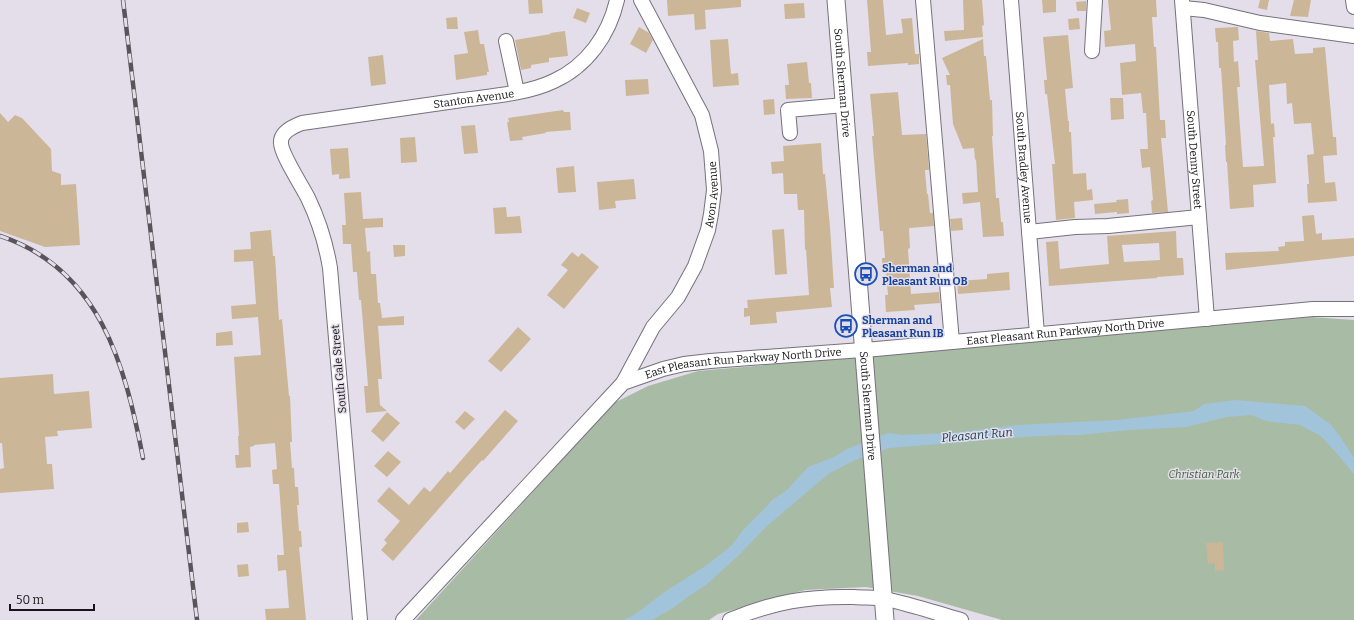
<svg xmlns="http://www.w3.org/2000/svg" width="1354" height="620" viewBox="0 0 1354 620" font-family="Bitter,serif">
<rect width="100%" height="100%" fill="#e4deea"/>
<polygon fill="#a8bba4" points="1311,317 1354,320 1354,620 1002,620 918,596 866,587 805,590 718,614 709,620 416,620 614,403 648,386 698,371"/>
<polygon fill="#a2c4db" points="1236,400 1305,406 1330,424 1339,435 1354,458 1354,474 1338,455 1321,436 1300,425 1266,421 1251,415 1227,417 1186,427 1129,430 1080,435 1060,435 1023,437 889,448 855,460 828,474 766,527 739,555 706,585 689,596 673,608 652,620 623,620 634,615 666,591 707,565 731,546 744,529 766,507 772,500 786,491 808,467 834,457 847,449 888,433 902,435 952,433 1017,425 1117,420 1194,411 1204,404"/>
<g fill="#cbb797" fill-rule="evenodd">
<polygon points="528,0 542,0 543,13 529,14"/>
<polygon points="667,0 741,0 741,7 705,10 706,29 695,30 694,14 668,16"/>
<polygon points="867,0 883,0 886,35 903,33 901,19 912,18 915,54 919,54 919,64 908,65 908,63 868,66 867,52 871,52"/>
<polygon points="963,0 982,0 984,25 982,26 983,37 945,41 944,31 964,30"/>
<polygon points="1042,0 1056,0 1056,12 1043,13"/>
<polygon points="1108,0 1156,0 1157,17 1152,17 1154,47 1156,47 1160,120 1165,120 1166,138 1161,138 1168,212 1152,213 1151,201 1153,200 1150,167 1142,168 1140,149 1148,149 1146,113 1143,113 1141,93 1122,95 1120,63 1136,61 1135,44 1105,47 1104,31 1111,30"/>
<polygon points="1260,0 1269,0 1267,10 1258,8"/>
<polygon points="1294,0 1311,0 1308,17 1290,16"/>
<polygon points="1086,1 1086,11 1077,11 1076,2"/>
<polygon points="804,3 805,18 785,19 784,4"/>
<polygon points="577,8 590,13 586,23 573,18"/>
<polygon points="457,17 458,29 447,29 446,18"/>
<polygon points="1079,18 1080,29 1069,30 1068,19"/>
<polygon points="639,27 649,33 653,40 646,53 630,44"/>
<polygon points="1238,27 1239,40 1233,41 1234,62 1238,61 1240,87 1237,87 1243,167 1264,166 1255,60 1258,60 1256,31 1269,33 1270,41 1293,39 1295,54 1313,53 1313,48 1325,47 1333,137 1336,137 1337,155 1323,156 1325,183 1335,182 1337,201 1308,203 1307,184 1309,184 1307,155 1314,154 1311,123 1294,124 1292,103 1287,104 1286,83 1269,85 1271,124 1274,123 1275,137 1273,137 1276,183 1253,185 1254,207 1230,209 1227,162 1226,162 1225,145 1226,145 1221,68 1219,68 1218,42 1216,42 1215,28"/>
<polygon points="478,30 480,44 484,44 489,72 487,72 487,75 456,80 454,55 468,53 464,32"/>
<polygon points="565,31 568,56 549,58 549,62 531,65 531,68 521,70 515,40 551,34 550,33"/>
<polygon points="1068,35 1073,88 1065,89 1068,121 1069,121 1069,132 1071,132 1073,174 1086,173 1087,190 1092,189 1093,200 1074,202 1075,218 1056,220 1052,164 1055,164 1047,94 1045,94 1044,80 1047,80 1043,37"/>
<polygon points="728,39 731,74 738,73 739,85 713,87 710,40"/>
<polygon points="983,39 984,56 986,56 990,100 992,100 993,136 992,136 996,198 999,198 1001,222 1003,222 1004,236 983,237 980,202 963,204 962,193 978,192 976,159 975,160 974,148 963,149 953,124 950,85 947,85 946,75 950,75 942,58"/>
<polygon points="383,55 386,84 371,86 368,57"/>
<polygon points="807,62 809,83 811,83 812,98 786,99 785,85 789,85 787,64"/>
<polygon points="648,79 649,94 626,96 625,80"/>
<polygon points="898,92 902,135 926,134 929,170 925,170 927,194 928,194 930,213 933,213 934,226 910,228 909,229 910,248 908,249 911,294 939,292 940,303 914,305 915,310 886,312 885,295 888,295 886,272 883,272 882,258 885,258 883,231 880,231 872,136 874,136 870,94"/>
<polygon points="1110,98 1123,98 1124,119 1111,120"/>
<polygon points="774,99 775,114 764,115 763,100"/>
<polygon points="563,110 564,112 570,112 571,130 545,132 546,133 522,137 523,140 510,141 507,122 509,122 508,118"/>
<polygon points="0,113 8,122 15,115 22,118 51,149 52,171 61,174 61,185 76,184 80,245 45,247 0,231"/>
<polygon points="475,125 478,153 464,154 461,126"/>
<polygon points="415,137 417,162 401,163 400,138"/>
<polygon points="821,143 823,174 825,174 830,227 834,288 830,288 832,307 776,312 777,323 750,325 750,316 744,317 744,308 748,308 747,300 809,295 806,249 805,250 804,210 798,210 797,194 784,194 783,173 772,174 771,162 784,161 783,146"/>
<polygon points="348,148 350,178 339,179 339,174 332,175 330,149"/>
<polygon points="574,166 576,192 558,193 556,168"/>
<polygon points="634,179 636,199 615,201 616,208 599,210 597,182"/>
<polygon points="361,192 363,219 383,218 383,227 365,228 367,252 370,251 371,274 376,274 378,303 380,303 382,318 404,316 404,325 378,326 382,379 378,379 380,405 387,411 366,413 364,386 368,386 361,300 359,300 357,272 353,272 351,244 343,244 342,225 346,225 344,193"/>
<polygon points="1128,199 1129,213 1117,214 1117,212 1095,214 1094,204 1117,202 1116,200"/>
<polygon points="506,207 507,217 520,216 522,233 495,234 493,208"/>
<polygon points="1314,215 1316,234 1322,233 1322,240 1354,238 1354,256 1226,270 1225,253 1279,251 1278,247 1285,246 1285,242 1304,241 1302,216"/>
<polygon points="962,218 963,230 951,231 950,219"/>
<polygon points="784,229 787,274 775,275 772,230"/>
<polygon points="271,230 273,256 275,256 279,320 282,319 289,396 290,396 292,442 290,442 292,468 294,468 295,487 298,487 299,505 297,505 299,531 301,531 302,547 299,547 306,620 266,620 265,609 289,608 286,570 278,571 277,555 284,555 279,484 273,484 272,470 277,469 275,443 254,445 254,446 250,447 251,467 236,468 235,455 239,455 238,436 239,436 234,357 261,355 258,317 232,319 231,306 256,304 253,261 234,262 234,250 251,249 250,232"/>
<path d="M1176,231L1177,258H1183L1184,275L1157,277V278L1049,286L1046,242L1058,241L1060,269L1077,267L1109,264L1107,236ZM1159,243L1160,260L1124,262L1122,245Z"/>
<polygon points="393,245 405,245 405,256 394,257"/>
<polygon points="572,252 578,257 582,253 599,267 564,309 547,295 568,270 561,265"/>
<polygon points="1009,272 1010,290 958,294 957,281 987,279 987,274"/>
<polygon points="518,327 531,339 501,372 488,361"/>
<polygon points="232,331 233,345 216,346 216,333"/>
<polygon points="53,374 54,394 89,391 92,428 57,431 58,436 45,437 47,464 52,464 54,489 0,493 0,469 4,468 2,443 0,443 0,378"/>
<polygon points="505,410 518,421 483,461 482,460 463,481 393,561 381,550 387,543 384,540 400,521 377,501 389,487 409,505 424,487 430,492 448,471 450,473"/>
<polygon points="465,411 475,419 464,430 455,422"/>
<polygon points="387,412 400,423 383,442 371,431"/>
<polygon points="388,451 401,462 387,477 374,466"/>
<polygon points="248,522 249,532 237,533 237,523"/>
<polygon points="1223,542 1224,570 1215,571 1215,563 1208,564 1206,543"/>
<polygon points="248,564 249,576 238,577 237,565"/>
</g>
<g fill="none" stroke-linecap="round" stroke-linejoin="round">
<g stroke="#76717b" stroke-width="16">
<g id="minor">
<polyline points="923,0 952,342"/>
<path id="s1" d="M1011,0L1037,334"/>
<path id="s2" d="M1182,0L1207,319"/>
<polyline points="1353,0 1354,7"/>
<polyline points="1183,8 1204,10 1260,23 1354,36"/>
<polyline points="506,41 517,92"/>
<polyline points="1092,51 1095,0"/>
<polyline points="790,133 788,110 844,105"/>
<polyline points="1029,232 1075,227 1108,226 1199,217"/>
<path id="s3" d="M623,383L653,327L678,297L695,266L708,230L711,214L714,190L711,151L702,115L641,0"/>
<path id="s4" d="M360,620L330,268C326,244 319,221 308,198C302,186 281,154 281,143C280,132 294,126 302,123C355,115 409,108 462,100C491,96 527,94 554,81C587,66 609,35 617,0"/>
<path id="s5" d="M403,620L623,383L663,369L684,364L710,361L876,349L1313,309H1354"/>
<path d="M730,620C773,602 808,596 854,597C864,598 875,597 885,599C910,604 936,613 961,620"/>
</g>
</g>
<g stroke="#76717b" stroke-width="19">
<g id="major">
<path id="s6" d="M836,0L885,620"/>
</g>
</g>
<use href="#minor" stroke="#fff" stroke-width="14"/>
<use href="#major" stroke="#fff" stroke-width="17"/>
<g stroke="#57545a" stroke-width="4.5">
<g id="rail">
<polyline points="123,0 197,620"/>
<path d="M0,236C100,269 125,365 143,458"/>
</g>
</g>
<use href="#rail" stroke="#e4deea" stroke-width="3" stroke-dasharray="9" stroke-linecap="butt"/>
</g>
<defs>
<g id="bus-ring" transform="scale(1.15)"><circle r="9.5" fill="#e4deea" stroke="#1a4fb4" stroke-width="1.5"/><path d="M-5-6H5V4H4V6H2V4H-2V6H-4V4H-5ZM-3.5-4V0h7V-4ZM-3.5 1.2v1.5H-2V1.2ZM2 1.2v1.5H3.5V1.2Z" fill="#1a4fb4"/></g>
</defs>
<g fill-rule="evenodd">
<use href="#bus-ring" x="866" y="274"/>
<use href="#bus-ring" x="846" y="326"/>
</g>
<g text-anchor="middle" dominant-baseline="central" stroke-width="3" stroke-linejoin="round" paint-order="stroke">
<g font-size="11" fill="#161418" stroke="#e4deea">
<text stroke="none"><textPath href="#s6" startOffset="83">South Sherman Drive</textPath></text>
<text stroke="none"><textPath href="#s4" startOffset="693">Stanton Avenue</textPath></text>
<text stroke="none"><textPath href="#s2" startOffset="160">South Denny Street</textPath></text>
<text stroke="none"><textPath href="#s1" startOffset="168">South Bradley Avenue</textPath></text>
<text stroke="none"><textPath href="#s3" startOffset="212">Avon Avenue</textPath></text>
<text stroke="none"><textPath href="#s5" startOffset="770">East Pleasant Run Parkway North Drive</textPath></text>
<text stroke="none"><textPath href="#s5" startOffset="446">East Pleasant Run Parkway North Drive</textPath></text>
<text transform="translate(339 369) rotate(-95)">South Gale Street</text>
<text stroke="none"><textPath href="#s6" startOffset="407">South Sherman Drive</textPath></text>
</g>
<g font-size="11" font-weight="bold" fill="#164399" stroke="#e4deea" text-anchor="start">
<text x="882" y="268">Sherman and<tspan x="882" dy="13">Pleasant Run OB</tspan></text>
<text x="862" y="320">Sherman and<tspan x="862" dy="13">Pleasant Run IB</tspan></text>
</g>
<g font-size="11" font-style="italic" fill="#3c5f34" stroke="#e4deea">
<text x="1204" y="474">Christian Park</text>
</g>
<g font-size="12" font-style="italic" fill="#0e3a52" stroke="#e4deea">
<text transform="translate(977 435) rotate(-5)">Pleasant Run</text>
</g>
</g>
<path d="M10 604v6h84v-6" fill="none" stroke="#161418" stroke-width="2"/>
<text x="16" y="604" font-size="12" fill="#161418" stroke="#e4deea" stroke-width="3" paint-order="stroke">50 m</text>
</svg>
